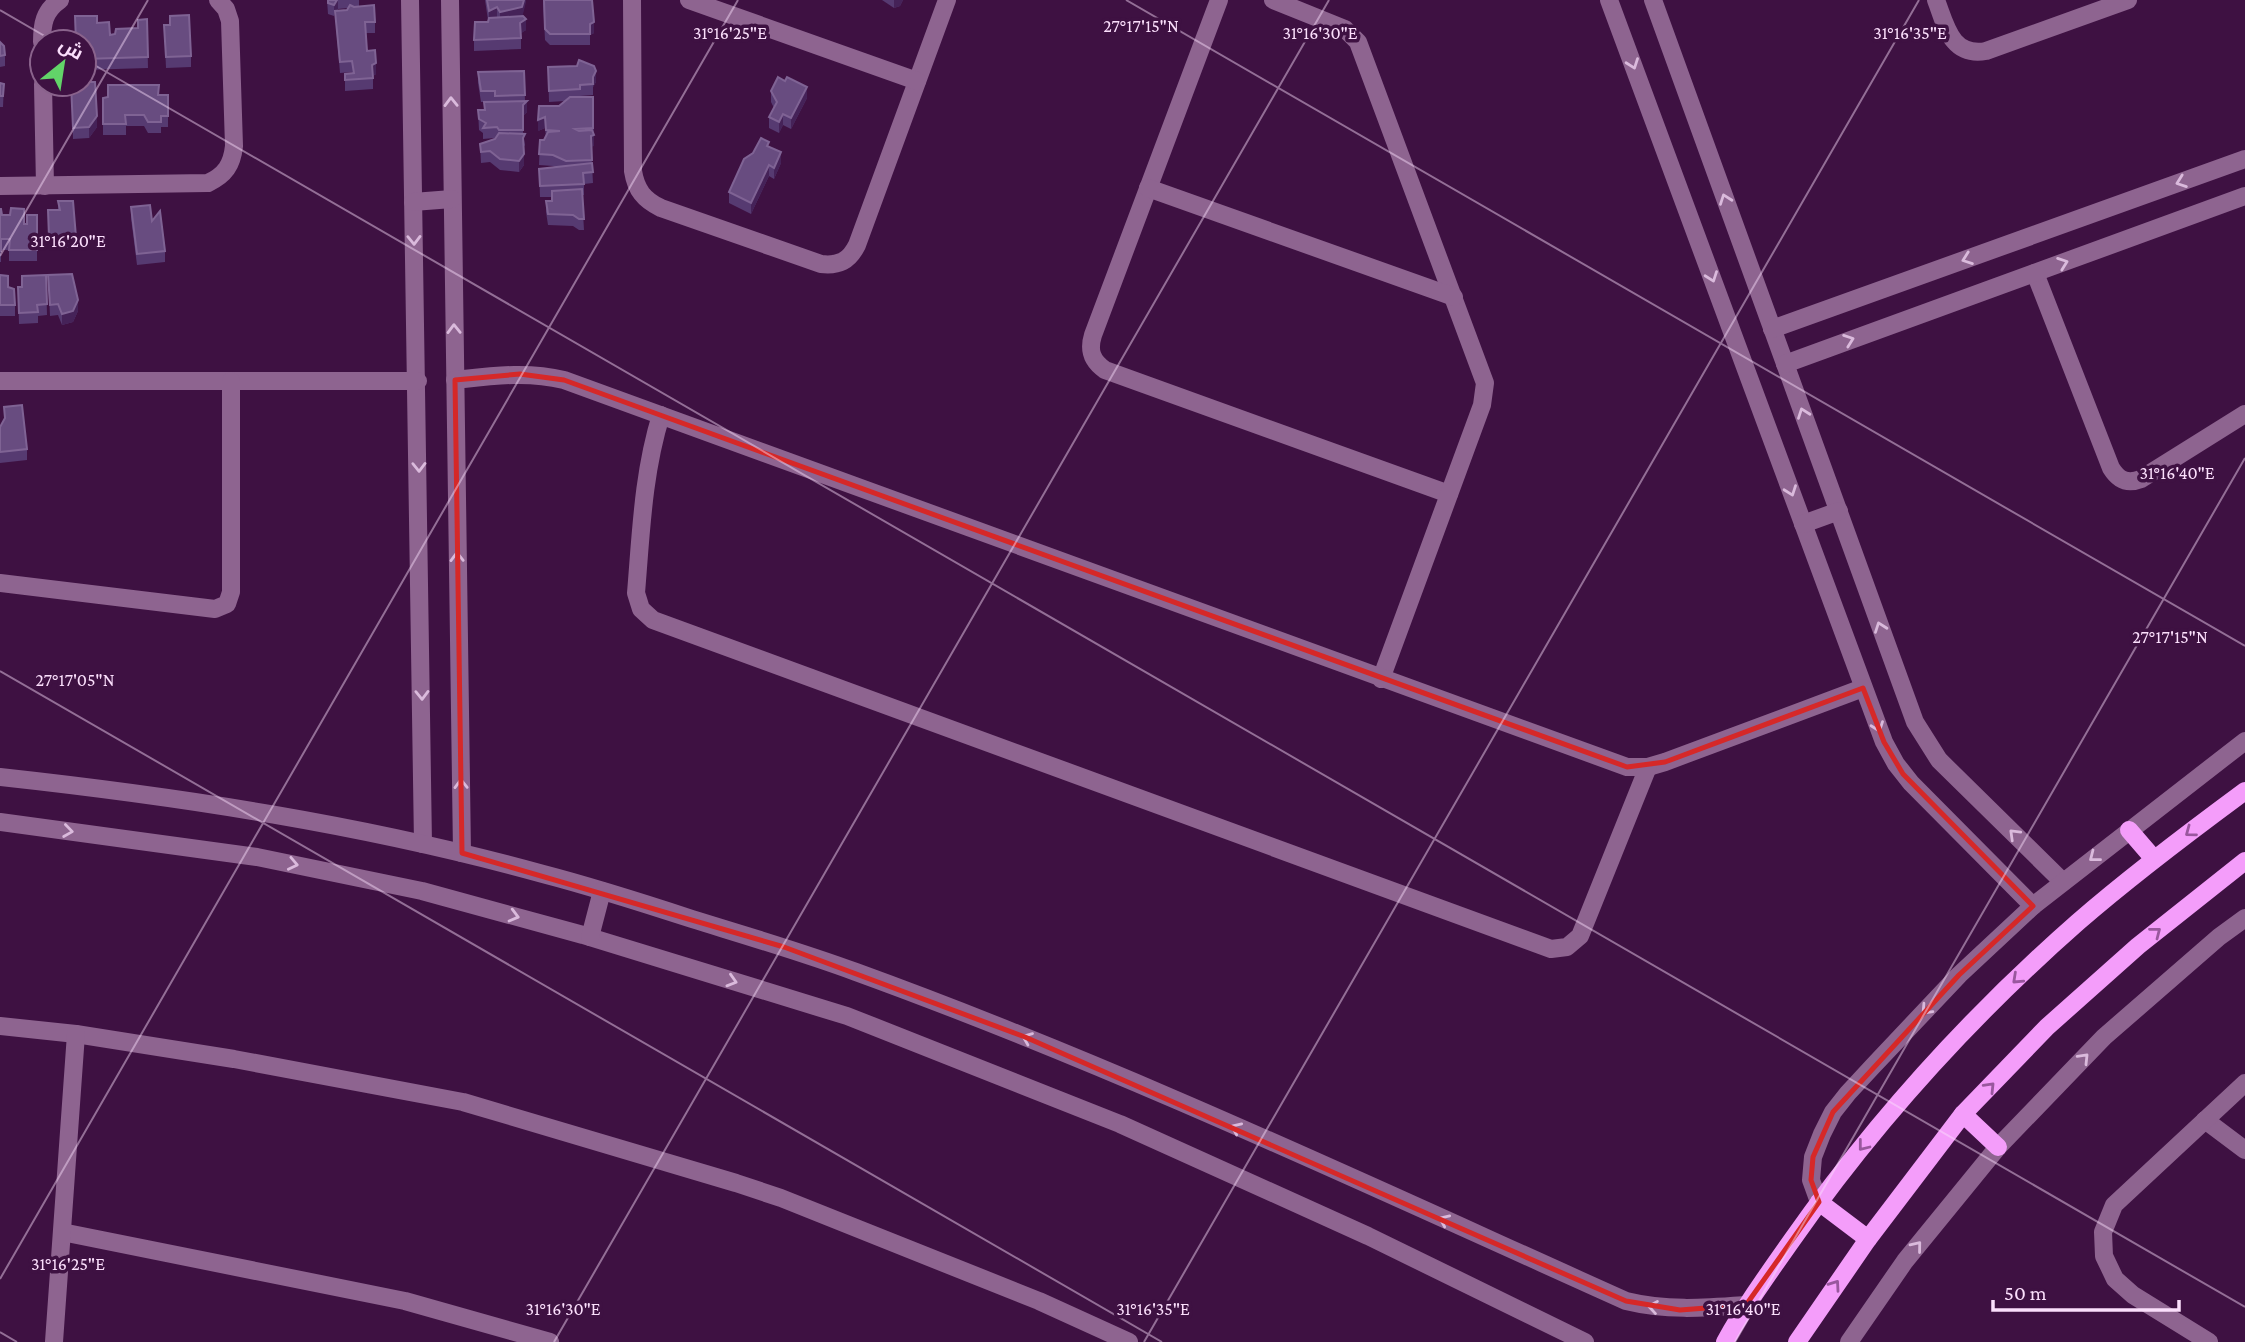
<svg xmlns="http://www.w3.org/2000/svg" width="2245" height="1342" viewBox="0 0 2245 1342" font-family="'Crimson Pro',Cairo,serif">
<rect width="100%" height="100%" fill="#3e1142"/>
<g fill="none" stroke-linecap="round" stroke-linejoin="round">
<g stroke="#8e6490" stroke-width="18">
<polyline points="410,0 423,844"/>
<polyline points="450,0 462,853"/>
<path d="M632,0L633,171C636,190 644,200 661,208L821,264C839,266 849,261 857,245L947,0"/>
<polyline points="689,0 917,81"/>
<path d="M1219,0L1093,335C1088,351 1092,361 1105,370L1449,494"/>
<polyline points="1273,0 1345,29 1358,42 1485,383 1482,405 1381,679"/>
<polyline points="1609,0 1884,742 1896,764 1911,783 2033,906"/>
<polyline points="1653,0 1915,722 1939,760 2063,882"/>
<path d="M1936,0C1946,26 1951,57 1986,51L2128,0"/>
<path d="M42,42C42,24 44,11 60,0"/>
<polyline points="43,84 45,186"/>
<path d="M0,186L208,183C225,175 232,165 234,146L230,21L226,9L218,0"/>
<polyline points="1148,188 1454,297"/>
<polyline points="413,202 452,199"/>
<path d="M2035,273L2111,468C2119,481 2128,484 2141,479L2245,414"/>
<polyline points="1772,329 2245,159"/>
<polyline points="1785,364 2245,196"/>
<path d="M455,380C492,376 527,371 564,380L1627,767H1648L1665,762L1863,688"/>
<polyline points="0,381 418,381"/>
<path d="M661,415C643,473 641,533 636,593L641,609L653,620L1551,949L1567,947L1580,936L1648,767"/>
<polyline points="1803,524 1839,511"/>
<polyline points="0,583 215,609 227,604 231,592 231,381"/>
<path d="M0,777C183,797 366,825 543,874C593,887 643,903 692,919C747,936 802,952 856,972C1118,1067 1372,1187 1626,1301C1667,1311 1704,1308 1746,1305"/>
<polyline points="0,822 257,857 422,891 583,935 847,1016 1120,1124 1368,1236 1585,1342"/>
<polyline points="590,937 602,891"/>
<polyline points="0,1026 76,1034 234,1059 463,1102 736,1183 781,1198 1039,1301 1129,1342"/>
<polyline points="2205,1120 2245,1150"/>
<polyline points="1819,1202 1811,1180 1813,1157 1822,1134 1833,1112 1848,1093 1873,1066 1959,975 2033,906 2245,741"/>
<polyline points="62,1232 405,1301 550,1342"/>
<polyline points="54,1342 76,1034"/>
<polyline points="1849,1342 1905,1261 1998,1147 2104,1037 2219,937 2245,918"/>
<polyline points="2209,1342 2133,1295 2115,1279 2104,1256 2103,1232 2114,1205 2245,1083"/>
</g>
<g stroke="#f49dfa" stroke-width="18">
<polyline points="2129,830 2154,859"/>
<polyline points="1963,1114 1998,1147"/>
<polyline points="1819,1202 1868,1239"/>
<path d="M1725,1342C1745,1306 1768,1274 1792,1240C1874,1123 1971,1016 2078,922C2132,875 2188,833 2245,791"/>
<polyline points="1797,1342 1868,1239 1963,1114 2047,1027 2138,946 2245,861"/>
</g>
</g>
<g fill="#563a71" fill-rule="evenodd">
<path d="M327,0H359V6L375,22V33H366L367,51L376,74L373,76V89L345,91V74L352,73V72L340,73L335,14L334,16L328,14ZM348,8L347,10L337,11L338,9Z"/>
<polygon points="485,0 526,0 522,16 526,30 521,33 521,49 474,51 474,40 488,20"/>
<polygon points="543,0 594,33 590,35 590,45 550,45 545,40"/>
<polygon points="882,0 903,0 900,6 894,8"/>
<polygon points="147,19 148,68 84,70 84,42 97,23 110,35 138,28"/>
<polygon points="164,25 170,25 191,56 191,67 166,68"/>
<polygon points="0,42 5,55 5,66 0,67"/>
<polygon points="548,67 596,82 593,87 593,95 580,96 580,97 593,97 594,146 591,146 593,183 584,184 584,195 582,195 584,230 579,230 573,226 548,225 546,212 546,201 552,201 552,197 540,197 539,169 556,167 553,166 539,165 540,140 544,140 546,137 545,128 538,131 559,106 565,101 549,102"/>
<polygon points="524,71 525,101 527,112 523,116 523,134 525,145 523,148 524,165 519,172 500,170 490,162 481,163 480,144 495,138 483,139 483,133 479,130 478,110 484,110 495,102 481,102 478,83 478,72"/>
<polygon points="0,83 4,84 3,107 0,107"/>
<polygon points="71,84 97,127 89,138 73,139"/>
<polygon points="771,91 807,98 791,129 783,125 779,133 769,128 769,117 774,108 771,102"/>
<polygon points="168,95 168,127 161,127 161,133 148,133 144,126 126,126 126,135 103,135 103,98"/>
<polygon points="769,147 781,163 774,179 769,176 751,214 729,203 729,192"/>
<polygon points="58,201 76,237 76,248 49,248 48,210 58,210"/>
<polygon points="131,207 152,221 165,251 165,262 137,265 131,218"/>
<polygon points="0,209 2,215 24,224 27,224 37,215 37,261 9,261 9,250 1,250 1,262 0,262"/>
<polygon points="0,275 8,287 15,305 15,316 0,316"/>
<polygon points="46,275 47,315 38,316 38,323 19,324 18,287 22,287"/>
<polygon points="48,275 78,311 73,322 62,325 58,315 50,316"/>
<polygon points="4,407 27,449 27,460 0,463 0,427 4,420"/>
</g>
<g fill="#452258">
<polygon points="337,0 338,0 338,9 334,16 334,5"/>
<polygon points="524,0 526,0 526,2 522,18 500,23 500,12"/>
<polygon points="894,0 903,0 900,6 894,8"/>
<polygon points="497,7 497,18 489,22 489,11"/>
<polygon points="526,19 526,30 520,34 520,23"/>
<polygon points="594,22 594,33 590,35 590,24"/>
<polygon points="376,63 376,74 372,76 372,65"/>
<polygon points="596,71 596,82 593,87 593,77"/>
<polygon points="807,87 807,98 791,129 791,118"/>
<polygon points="527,101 527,112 523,116 523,105"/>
<polygon points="783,114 783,125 779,133 779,122"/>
<polygon points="97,116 97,127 89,138 89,127"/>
<polygon points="545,117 545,128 538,131 538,120"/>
<polygon points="594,135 594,146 591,147 591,136"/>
<polygon points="781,152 781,163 774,179 774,168"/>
<polygon points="524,154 524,165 519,172 519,161"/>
<polygon points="769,165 769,176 751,214 751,203"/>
<polygon points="78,300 78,311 73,322 62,325 62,314"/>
</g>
<g fill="#684c80" stroke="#7f6394" stroke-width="2">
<polygon points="328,0 337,0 334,5 328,3"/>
<polygon points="487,0 524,0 522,7 500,12 497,7 489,11"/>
<polygon points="544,0 592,0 594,22 590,24 590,34 550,34 545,29"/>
<polygon points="350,5 354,7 374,5 375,22 365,22 367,51 375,50 376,63 372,65 373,78 345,80 345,74 354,73 352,61 340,62 335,11 347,10"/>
<polygon points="189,15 191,56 166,57 164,25 170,25 170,16"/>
<polygon points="75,16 97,16 97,23 109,22 110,35 115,34 116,29 138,28 138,20 147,19 148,57 84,59 84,42 76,42"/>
<polygon points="523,16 526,19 520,23 521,38 474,40 475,22 488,22 489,18"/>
<polygon points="0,42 4,46 5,55 0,56"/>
<polygon points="579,60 594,66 596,71 593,77 593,84 580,85 580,89 549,91 548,67 577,66"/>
<polygon points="524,71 525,95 495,96 495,91 481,91 478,72"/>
<polygon points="778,77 785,81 787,77 807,87 791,118 783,114 779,122 769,117 777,102 771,91"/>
<polygon points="84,82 95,82 97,116 89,127 73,128 71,84 84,84"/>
<polygon points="0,83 4,84 3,96 0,96"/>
<polygon points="108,85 159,85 158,95 168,95 168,116 161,116 161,122 148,122 144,115 125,115 126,124 103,124 103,98 108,97"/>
<polygon points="570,97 593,97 593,128 575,129 579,131 592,130 594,135 591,136 592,160 566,161 553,155 539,154 540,140 544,140 548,132 560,131 546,130 545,117 538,120 539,106 559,106"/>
<polygon points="527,101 523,105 523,130 499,130 497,127 483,128 486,123 479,119 478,110 485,110 484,102"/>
<polygon points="499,133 525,134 523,138 524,154 519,161 500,159 490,151 481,152 480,144 495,139"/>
<polygon points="761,138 769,142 767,146 781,152 774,168 769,165 751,203 729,192 744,159 753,153"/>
<polygon points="592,163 593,172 583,173 584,184 540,186 539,169"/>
<polygon points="582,189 584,219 579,219 573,215 548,214 546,201 552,201 552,191"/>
<polygon points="58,201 73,201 76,237 49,237 48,210 60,210"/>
<polygon points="150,205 152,221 160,211 165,251 137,254 131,207"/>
<polygon points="11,208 24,209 24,224 27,224 27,215 37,215 37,250 9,250 10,239 1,239 1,251 0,251 0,209 1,209 2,215 10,215"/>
<polygon points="72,274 78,300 73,311 62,314 58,304 50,305 48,275"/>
<polygon points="0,275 8,276 8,287 14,289 15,305 0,305"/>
<polygon points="46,275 47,304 37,305 38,312 19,313 18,287 22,287 22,276"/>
<polygon points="22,405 27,449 0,452 0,427 5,418 4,407"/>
</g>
<defs><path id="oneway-chevron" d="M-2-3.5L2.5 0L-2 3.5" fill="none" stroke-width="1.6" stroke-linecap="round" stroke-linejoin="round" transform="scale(1.75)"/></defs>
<g stroke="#dabadc">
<use href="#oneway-chevron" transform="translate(1633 64) rotate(70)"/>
<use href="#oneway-chevron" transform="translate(451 102) rotate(-91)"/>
<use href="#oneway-chevron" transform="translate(2181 182) rotate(160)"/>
<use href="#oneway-chevron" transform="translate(1725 199) rotate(-110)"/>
<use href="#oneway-chevron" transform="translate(414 240) rotate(89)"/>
<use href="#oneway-chevron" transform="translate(1967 259) rotate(160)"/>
<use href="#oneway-chevron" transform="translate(2063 263) rotate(-20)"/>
<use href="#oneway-chevron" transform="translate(1712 277) rotate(70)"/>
<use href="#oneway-chevron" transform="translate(454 329) rotate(-91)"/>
<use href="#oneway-chevron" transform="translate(1849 340) rotate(-20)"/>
<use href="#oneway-chevron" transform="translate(1803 413) rotate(-110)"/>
<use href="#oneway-chevron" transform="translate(419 467) rotate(89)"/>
<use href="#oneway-chevron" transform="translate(1791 491) rotate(70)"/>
<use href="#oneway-chevron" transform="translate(457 557) rotate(-91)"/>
<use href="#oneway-chevron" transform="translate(1880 627) rotate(-110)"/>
<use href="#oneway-chevron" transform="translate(422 695) rotate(89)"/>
<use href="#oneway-chevron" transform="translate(1878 727) rotate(70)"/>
<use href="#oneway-chevron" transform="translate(461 784) rotate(-91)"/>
<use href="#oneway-chevron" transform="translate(68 831) rotate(8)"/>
<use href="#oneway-chevron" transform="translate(2014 834) rotate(-136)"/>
<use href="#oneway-chevron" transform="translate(2094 857) rotate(142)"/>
<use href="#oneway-chevron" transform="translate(293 864) rotate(12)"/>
<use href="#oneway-chevron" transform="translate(514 916) rotate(15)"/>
<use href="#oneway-chevron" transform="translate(732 981) rotate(17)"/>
<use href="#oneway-chevron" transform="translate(1926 1010) rotate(133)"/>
<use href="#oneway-chevron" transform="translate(1027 1038) rotate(-158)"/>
<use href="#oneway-chevron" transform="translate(2084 1058) rotate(-46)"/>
<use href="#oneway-chevron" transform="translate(1236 1128) rotate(-156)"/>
<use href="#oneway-chevron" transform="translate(1444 1220) rotate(-156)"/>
<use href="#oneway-chevron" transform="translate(1917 1246) rotate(-51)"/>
<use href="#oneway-chevron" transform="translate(1653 1307) rotate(-171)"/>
</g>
<g stroke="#99579e">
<use href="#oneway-chevron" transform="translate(2190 832) rotate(143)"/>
<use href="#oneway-chevron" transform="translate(2156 932) rotate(-38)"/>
<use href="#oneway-chevron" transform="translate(2017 979) rotate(137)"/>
<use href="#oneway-chevron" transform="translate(1990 1087) rotate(-46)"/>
<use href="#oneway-chevron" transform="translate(1863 1146) rotate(128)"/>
<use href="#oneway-chevron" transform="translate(1835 1285) rotate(-55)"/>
</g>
<path fill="none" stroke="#d62828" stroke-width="5" stroke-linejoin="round" d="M520,374L564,380L1627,767L1665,762L1863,688L1884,742L1903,774L2033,906L1959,975L1833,1112L1813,1157L1811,1180L1819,1202L1746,1305L1680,1310L1626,1301L1025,1037L784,947L462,853L455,380Z"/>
<path fill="none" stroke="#fbdffc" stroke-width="2" stroke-opacity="0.45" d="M1126,0L2245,646M0,10L55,42M84,59L2245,1307M0,256L148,0M0,671L1162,1342M0,1279L738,0M0,1332L17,1342M554,1342L1329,0M1144,1342L1919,0M1735,1342L2245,458"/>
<g font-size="18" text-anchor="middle" fill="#fbdffc" stroke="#3e1142" stroke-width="7" stroke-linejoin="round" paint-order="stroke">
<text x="1141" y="32">27°17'15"N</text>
<text x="1320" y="39">31°16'30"E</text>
<text x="730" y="39">31°16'25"E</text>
<text x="1910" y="39">31°16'35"E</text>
<text x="68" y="247">31°16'20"E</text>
<text x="2177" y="479">31°16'40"E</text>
<text x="2170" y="643">27°17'15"N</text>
<text x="75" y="686">27°17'05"N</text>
<text x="68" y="1270">31°16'25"E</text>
<text x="563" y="1315">31°16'30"E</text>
<text x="1153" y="1315">31°16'35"E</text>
<text x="1743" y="1315">31°16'40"E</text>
</g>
<g transform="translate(63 63) rotate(30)"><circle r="33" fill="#3e1142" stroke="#8a638c" stroke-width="2"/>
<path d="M0-5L12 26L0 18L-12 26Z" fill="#62d469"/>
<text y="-10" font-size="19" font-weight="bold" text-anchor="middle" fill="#fbdffc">ش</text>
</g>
<path d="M1993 1300v10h186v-10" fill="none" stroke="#fbdffc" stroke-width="3.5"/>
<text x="2004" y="1300" font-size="21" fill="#fbdffc" stroke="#3e1142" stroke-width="5" paint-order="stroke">50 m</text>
</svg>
